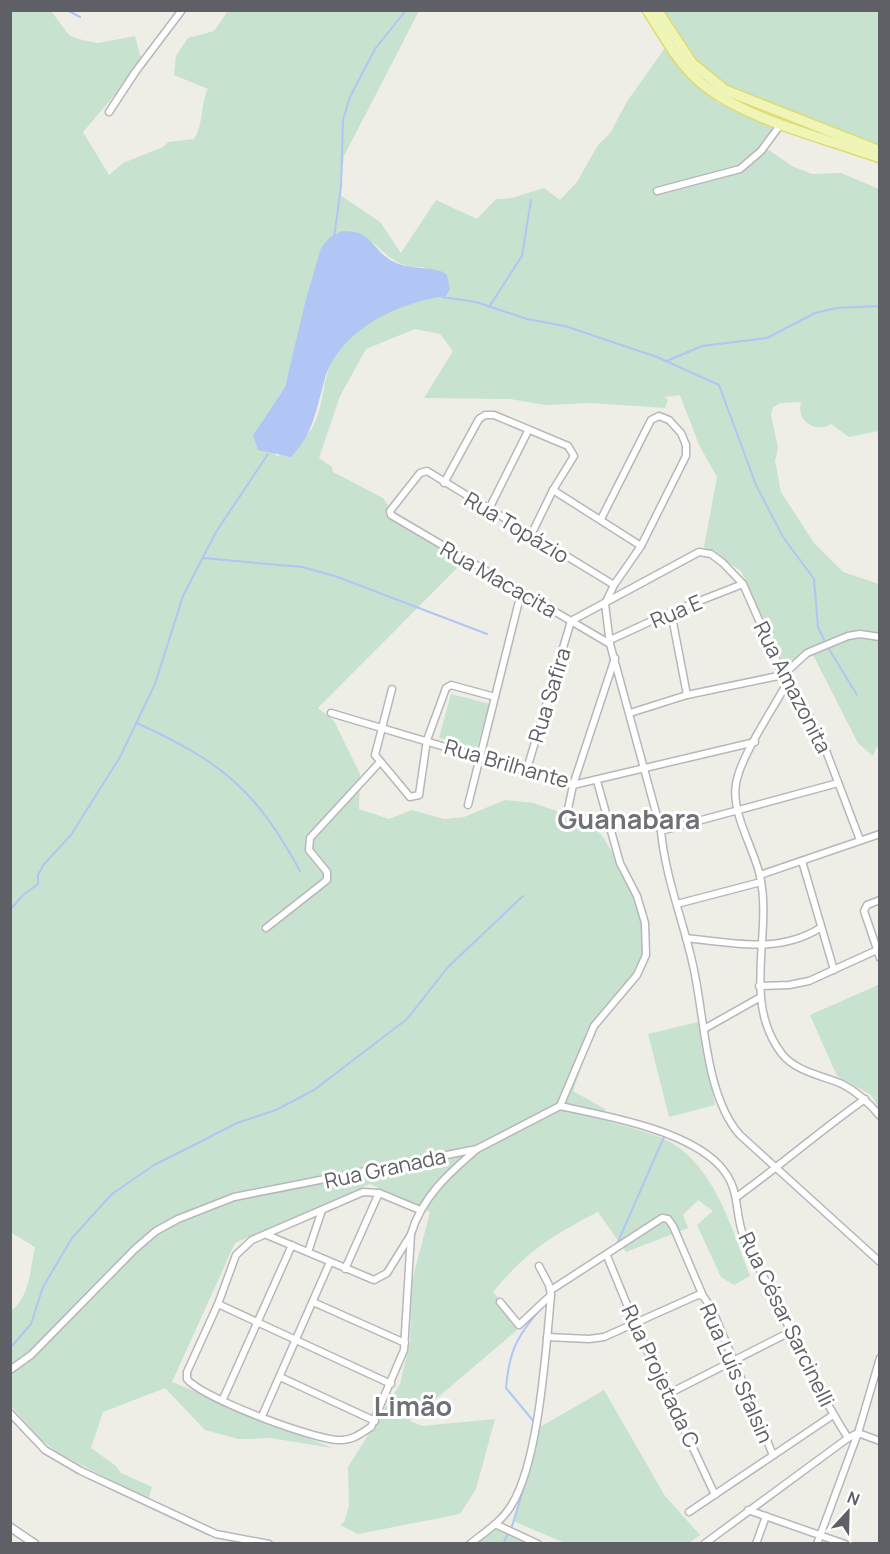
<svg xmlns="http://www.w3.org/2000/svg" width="890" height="1554" viewBox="0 0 890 1554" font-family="Manrope,sans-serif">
<rect width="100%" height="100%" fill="#eeeee7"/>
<g fill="#c7e2ce" fill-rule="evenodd">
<path d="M11,11H51L69,35L78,39L98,43L135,36L142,63L83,132L109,175L123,163L163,147L168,142L194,139C204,123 200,105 208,89L174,75L176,56L188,38L214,31L228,11H419L344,156L340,195L380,222L401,253L436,200L477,219L496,199L512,198L544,188L560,200L577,182L598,145L611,132L626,103L667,45L687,77L718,103L781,125L766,148L792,166L812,174L841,173L879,189V431L849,437L831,424C815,433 796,422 801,402L781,403L773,407L771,415L778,448L775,461L781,492L814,543L843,572L879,584V747L876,748L873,756L858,743L811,651L784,664L741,571L704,547L717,477L699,445L680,395L665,397L668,400L665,408L591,403L545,405L510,399L424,398L453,351L440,334L415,329L366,349L340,396L319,458L332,467L333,472L383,498L393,513L467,558L318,708L334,721L360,774L359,809L389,819L412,810L444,819L464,817L505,800L534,803L578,819L601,834L634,888L646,923L650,947L635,978L597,1022L573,1091L605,1109L604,1120C628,1128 662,1133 682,1150C719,1180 733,1233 750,1276L734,1285L721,1277L697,1225L713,1211L698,1200L683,1215L688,1228L626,1252L598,1212C551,1236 527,1251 493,1292L523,1325L410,1421L422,1426L495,1419L476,1489L460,1514L358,1534L340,1525L344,1522L349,1506L348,1467L400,1384L410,1342L412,1281L430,1212L370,1184L235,1243L172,1382L332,1448L271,1438L238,1439L205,1430L165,1388L103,1412L91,1448L116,1466L121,1473L152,1487L148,1500L57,1452L39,1438L11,1406V1311C30,1297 30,1269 35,1247L10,1232ZM342,231C379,230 383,271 424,267L446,296C408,301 359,319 337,353C321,376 325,406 312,428C309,434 301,439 296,444C289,450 286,454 277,456L253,435L285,387L313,276Z"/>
<polygon points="659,11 879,11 879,150 727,90 703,71"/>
<polygon points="451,694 490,704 477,748 439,738"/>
<polygon points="878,985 880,988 879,1108 871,1095 837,1076 810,1015"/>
<polygon points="698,1022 715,1105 669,1117 648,1034"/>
<polygon points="604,1390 665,1496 700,1535 689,1543 565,1543 513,1521 540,1427"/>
<polygon points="497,1527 536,1544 473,1544"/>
</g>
<path fill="#b1c6f4" d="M342,231C373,230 371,249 392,261C409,270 426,266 443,272L447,275L450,289L446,296C397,303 338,330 324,382C316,411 313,434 291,457L258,450L253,435L285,387L306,299L321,248L330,237Z"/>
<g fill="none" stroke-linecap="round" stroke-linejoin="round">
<g stroke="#b1c6f4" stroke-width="2">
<polyline points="67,10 80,17"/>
<polyline points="334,238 341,187 343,120 350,97 375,49 406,10"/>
<polyline points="442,297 476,302 527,319 565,326 657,357 719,385 756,485 783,537 814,579 818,627 824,640"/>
<polyline points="489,307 522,256 531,200"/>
<polyline points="667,361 702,346 767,338 815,313 836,308 880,306"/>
<polyline points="203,558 302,567 335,576 487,634"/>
<polyline points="829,649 857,695"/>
<path d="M137,723C221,762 255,788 300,871"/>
<polyline points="10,910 23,895 38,884 38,875 44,864 71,835 120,757 155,684 183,596 216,532 268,454"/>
<polyline points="617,1244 664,1137"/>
<polyline points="593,1266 606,1258"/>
<polyline points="10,1348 31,1324 43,1287 72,1238 112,1194 154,1165 196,1144 237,1123 276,1110 314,1090 407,1019 448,967 523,896"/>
<polyline points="10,1418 38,1446"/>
<path d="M535,1423L506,1388C509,1350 518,1335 542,1307"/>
<polyline points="46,1454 70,1468"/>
<polyline points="88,1478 207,1534 248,1544"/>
<polyline points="503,1544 512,1526 524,1487"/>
</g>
<g stroke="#b7b7bb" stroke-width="9">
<g id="minor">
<polyline points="109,112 136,71 182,10"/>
<polyline points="657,191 740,169 761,151 781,124"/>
<polyline points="444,483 479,419 485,415 494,415 568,446 574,456 553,490 531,535"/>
<polyline points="553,490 641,546"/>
<polyline points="489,509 528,431"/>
<path d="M601,519L651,420L659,416L669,420L681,433L686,445V456L641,546L614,585L605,604L610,644L661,831C665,875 682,918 692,961C705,1013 704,1095 740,1135L880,1262"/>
<polyline points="671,612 687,695"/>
<polyline points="610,640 671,612 743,584"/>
<polyline points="610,644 391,515 390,511 420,473 427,471 614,585"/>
<path d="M787,683C773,709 740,757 736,784C731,814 754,848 760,876C773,935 741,1001 782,1054C795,1071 823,1076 842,1084C858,1092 869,1103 880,1116"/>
<polyline points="392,689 375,755 410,797 419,795 427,740 446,688 451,685 495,697"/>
<polyline points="331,713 573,785 755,742"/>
<polyline points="630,713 687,695 783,675 807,653 848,636 860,634 880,637"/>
<polyline points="527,769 571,621 699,552 711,554 723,563 743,584 783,675 806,709 825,748 860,840"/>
<polyline points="468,805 521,593"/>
<polyline points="568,809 573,785 615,658"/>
<polyline points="661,831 838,783"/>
<polyline points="802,861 834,970"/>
<polyline points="760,875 880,834"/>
<polyline points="880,900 867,905 864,911 880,958"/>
<polyline points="677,904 761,882"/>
<polyline points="266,928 327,880 327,872 309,850 310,838 380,762"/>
<path d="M686,938C732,943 779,954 820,928"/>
<polyline points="759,986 789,985 809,981 877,950"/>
<polyline points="704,1029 759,998"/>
<path d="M560,1106C607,1116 687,1130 720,1166C741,1189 734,1210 743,1235C752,1259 767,1281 778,1304C799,1350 821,1396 848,1438"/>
<path d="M738,1196C781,1165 821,1130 865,1099"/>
<path d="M420,1210L379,1193L363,1192L252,1240L236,1255L218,1304L187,1372V1379C202,1398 316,1441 341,1440C353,1440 362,1433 371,1427L404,1350L411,1234C422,1197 448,1174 477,1149"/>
<polyline points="267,1235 374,1280 387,1273 410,1236"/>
<polyline points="308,1252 322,1210"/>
<polyline points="607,1256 635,1324 715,1495"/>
<polyline points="345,1269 379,1193"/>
<polyline points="551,1290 662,1218 668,1219 673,1226 703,1296"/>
<polyline points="313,1302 405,1343"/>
<polyline points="500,1302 519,1325 551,1295"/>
<polyline points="218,1304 391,1384"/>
<polyline points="547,1337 589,1339 604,1337 698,1295 703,1296 712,1309 773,1455"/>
<polyline points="10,1370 31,1355 135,1249 156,1231 178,1219 234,1197 477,1149 560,1106 594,1026 637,975 646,955 645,923 637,896 620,863 597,781"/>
<polyline points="280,1377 375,1421"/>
<polyline points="670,1393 790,1332"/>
<polyline points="223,1399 292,1245"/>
<polyline points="10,1413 45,1450 81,1471 216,1534 269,1544"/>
<polyline points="262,1416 330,1262"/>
<polyline points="748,1510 845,1544"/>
<polyline points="689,1512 833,1415"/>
<polyline points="495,1524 538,1544"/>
<path d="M470,1544C485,1532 501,1522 511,1506C539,1462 546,1349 551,1295L549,1285L539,1266"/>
<polyline points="704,1544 848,1438 858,1433 880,1441"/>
<polyline points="756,1544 766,1516"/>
<polyline points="817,1544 858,1433 880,1358"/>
</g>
</g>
<g stroke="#b7b7bb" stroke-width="10">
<polyline id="tertiary" points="10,1527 35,1544"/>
</g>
<g stroke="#dfdb6f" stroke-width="12">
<g id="primary">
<path d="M647,10C663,34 677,62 699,81C742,119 825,138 880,158"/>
<polyline points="657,10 692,63 725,90 880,151"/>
</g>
</g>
<use href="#minor" stroke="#fff" stroke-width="6"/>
<use href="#tertiary" stroke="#fff" stroke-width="7"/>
<use href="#primary" stroke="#eff5b6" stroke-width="9"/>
</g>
<g text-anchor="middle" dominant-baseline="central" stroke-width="6" stroke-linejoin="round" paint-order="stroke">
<g font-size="21" fill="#5e6065" stroke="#fff">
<text transform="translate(517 527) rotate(31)">Rua Topázio</text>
<text transform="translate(499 579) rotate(30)">Rua Macacita</text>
<text transform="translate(676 611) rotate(-23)">Rua E</text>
<text transform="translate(793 687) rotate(63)">Rua Amazonita</text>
<text transform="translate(549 695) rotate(-73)">Rua Safira</text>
<text transform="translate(507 763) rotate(16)">Rua Brilhante</text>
<text transform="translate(385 1168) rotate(-12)">Rua Granada</text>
<text transform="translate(787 1319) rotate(64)">Rua César Sarcinelli</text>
<text transform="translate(737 1373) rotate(66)">Rua Luís Sfalsin</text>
<text transform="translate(661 1376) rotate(65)">Rua Projetada C</text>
</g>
<g font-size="27" font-weight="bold" fill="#6f7177" stroke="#fff">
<text x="629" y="818">Guanabara</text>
<text x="413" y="1405">Limão</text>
</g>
</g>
<rect width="890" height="1554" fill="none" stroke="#5e6065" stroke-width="24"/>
<g transform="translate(848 1512) rotate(22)" stroke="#ffffff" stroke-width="4.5" paint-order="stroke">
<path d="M0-4.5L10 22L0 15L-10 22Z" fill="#5e6065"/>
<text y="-9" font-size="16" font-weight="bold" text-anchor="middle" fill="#5e6065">N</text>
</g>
</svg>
